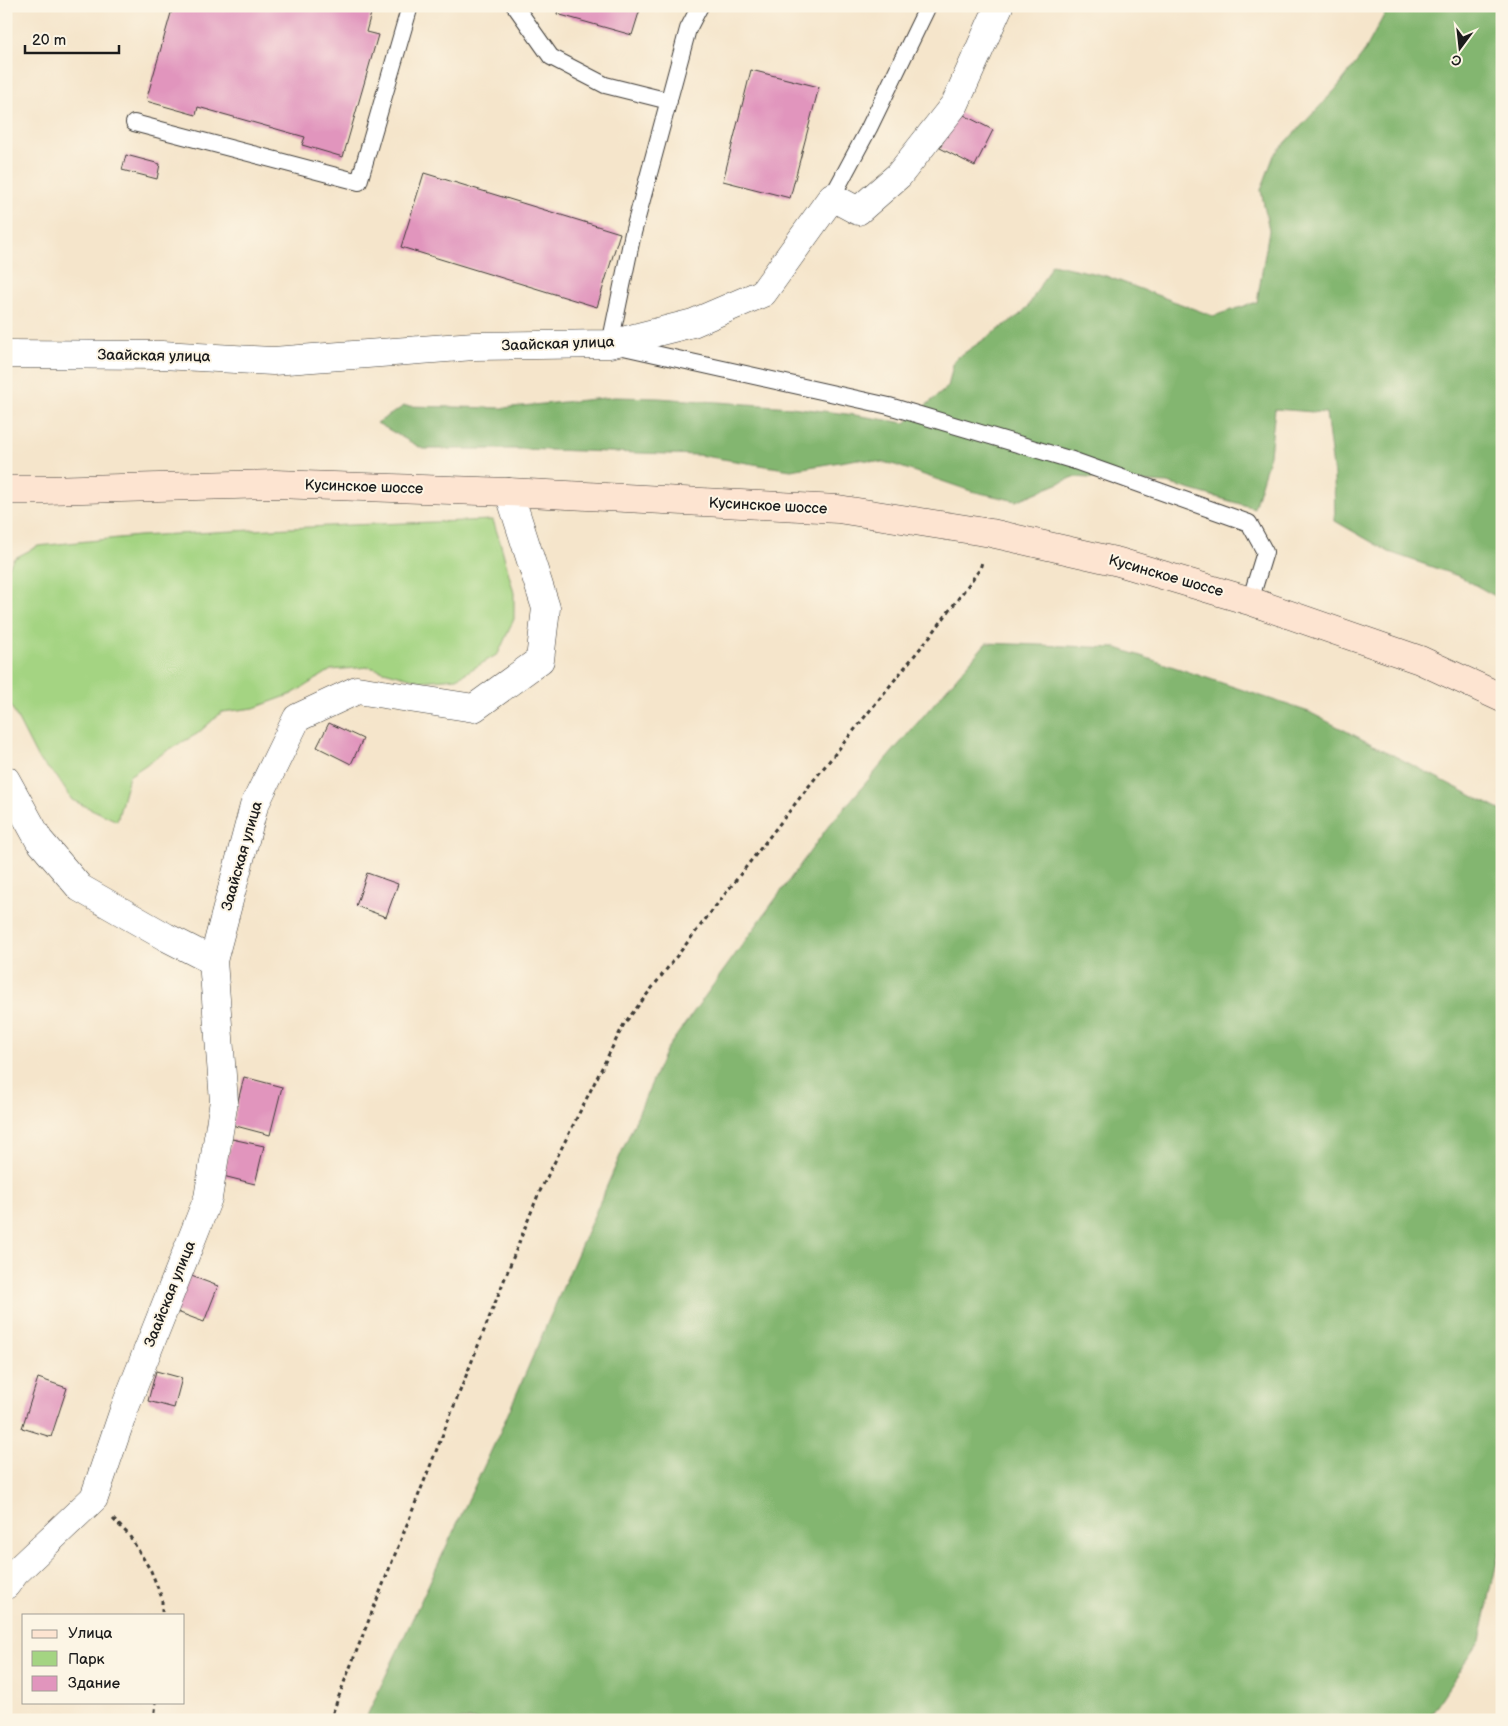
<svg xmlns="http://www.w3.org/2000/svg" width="1508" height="1726" font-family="'Balsamiq Sans',sans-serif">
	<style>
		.green { fill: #a4d482; stroke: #60784f }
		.forest { fill: #83b670; stroke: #506946 }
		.building { fill: #e195bd }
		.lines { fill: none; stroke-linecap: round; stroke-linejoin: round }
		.lane-casing { stroke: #3d3a36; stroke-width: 18 }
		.street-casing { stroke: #3d3a36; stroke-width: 29 }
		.secondary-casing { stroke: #3d3a36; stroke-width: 29 }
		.path { stroke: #3d3a36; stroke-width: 3; stroke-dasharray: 4 4; stroke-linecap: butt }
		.lane { stroke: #fff; stroke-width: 16 }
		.street { stroke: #fff; stroke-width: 28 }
		.secondary { stroke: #fde4d1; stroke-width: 28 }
		.labels { text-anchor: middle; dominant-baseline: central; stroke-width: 4; stroke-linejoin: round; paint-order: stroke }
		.street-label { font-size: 15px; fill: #1c1c1c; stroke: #fcf5e5 }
	</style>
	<rect width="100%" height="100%" fill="#fcf5e5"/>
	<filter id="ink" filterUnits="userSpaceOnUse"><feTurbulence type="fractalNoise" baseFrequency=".02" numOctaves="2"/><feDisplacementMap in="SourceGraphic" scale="10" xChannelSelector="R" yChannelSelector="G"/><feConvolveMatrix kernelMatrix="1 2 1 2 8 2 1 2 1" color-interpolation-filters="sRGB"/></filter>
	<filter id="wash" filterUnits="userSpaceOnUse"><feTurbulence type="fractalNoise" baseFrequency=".0096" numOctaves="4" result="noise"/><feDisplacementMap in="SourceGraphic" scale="20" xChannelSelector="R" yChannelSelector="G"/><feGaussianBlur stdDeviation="1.12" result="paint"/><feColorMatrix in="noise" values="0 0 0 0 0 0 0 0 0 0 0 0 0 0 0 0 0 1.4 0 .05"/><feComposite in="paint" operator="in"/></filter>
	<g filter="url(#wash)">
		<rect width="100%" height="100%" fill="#f5e5cb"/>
		<path class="green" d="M493,520L501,545L514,593V619L498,654L457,678L421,681L369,667L331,670L292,694L254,708L222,712L197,734L168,750L129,776L117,821L72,800L57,777L38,759L12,708L6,701V573L13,559L38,546L139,536L348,525Z"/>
		<path class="forest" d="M1389,6H1502V600L1461,577L1389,552L1335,521L1334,476L1326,413L1275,409L1270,455L1254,508L1167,483L1074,477L1016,501L971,491L892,464L858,459L791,470L698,455L521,449H423L377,423L404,406L502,408L615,397L658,398L791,407L855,415L905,423L948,387L954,360L1021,314L1029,305L1052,264L1106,276L1213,316L1257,302L1269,230L1261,190L1274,155L1336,89L1363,54Z
			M986,643L1117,648L1309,712L1502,811V1538L1480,1640L1427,1720H365L500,1432L666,1050L827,828Z"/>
		<g id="blocks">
			<path class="building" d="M173,6H373L366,32L378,35L343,157L302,145L305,137L198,107L196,115L146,101Z
				M559,6H641L632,35L557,14Z
				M751,70L819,87L790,198L723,181Z
				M958,112L993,130L975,166L940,148Z
				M126,155L160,164L157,179L122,170Z
				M424,173L620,233L597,307L401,247Z
				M329,723L363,739L351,764L317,747Z
				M367,873L398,884L386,917L356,906Z
				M244,1077L282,1087L270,1135L232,1125Z
				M232,1139L264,1146L255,1184L223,1176Z
				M186,1274L218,1286L204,1322L172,1310Z
				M156,1371L182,1378L174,1408L148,1401Z
				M38,1378L67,1388L51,1437L22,1428Z"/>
		</g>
	</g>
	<g filter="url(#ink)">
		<use href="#blocks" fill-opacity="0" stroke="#3d3a36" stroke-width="1"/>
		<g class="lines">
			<g class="lane-casing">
				<path id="lane" d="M515,6L551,57L605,85L669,101
					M700,6L688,29L633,233L610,344L889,406L1072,460L1249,523L1265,552L1250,601
					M134,123L359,182L410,6
					M832,197L869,128L928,6"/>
			</g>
			<g class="street-casing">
				<path id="street" d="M6,354L162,355L273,361L474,346L610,344L693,323L763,293L832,197L858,211L899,175L955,104L999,6
					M6,780L39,840L80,888L166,937L213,961
					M6,1585L15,1573L94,1498L124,1410L208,1198L224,1101L213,961L254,806L297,718L357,690L474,708L540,660L546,608L509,492"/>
			</g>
			<g class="secondary-casing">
				<path id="secondary" d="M6,490H45L275,484L509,492L838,509L991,533L1119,562L1250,601L1420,660L1502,698"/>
			</g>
			<path class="path" d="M113,1519L129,1535L151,1571L162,1598V1615
				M154,1720L156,1702
				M330,1720L345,1680L538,1195L624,1024L809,786L935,630L980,569L982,562"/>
			<use href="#lane" class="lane"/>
			<use href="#street" class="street"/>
			<use href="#secondary" class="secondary"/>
		</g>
	</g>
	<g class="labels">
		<g class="street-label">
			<text transform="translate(558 344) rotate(-2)">Заайская улица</text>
			<text transform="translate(154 356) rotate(1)">Заайская улица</text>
			<text transform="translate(364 487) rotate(2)">Кусинское шоссе</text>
			<text transform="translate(768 506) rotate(3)">Кусинское шоссе</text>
			<text transform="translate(1166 576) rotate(16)">Кусинское шоссе</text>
			<text transform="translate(242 856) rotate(-74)">Заайская улица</text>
			<text transform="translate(170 1294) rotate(-68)">Заайская улица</text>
		</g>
	</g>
	<rect width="1508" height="1726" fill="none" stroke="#fcf5e5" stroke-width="25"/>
	<rect x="22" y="1614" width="162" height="90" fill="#fcf5e5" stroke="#a29e95"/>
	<rect x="32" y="1630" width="25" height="8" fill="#fde4d1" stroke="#a29e95"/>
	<text x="68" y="1638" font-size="15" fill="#1c1c1c">Улица</text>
	<rect x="32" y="1651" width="25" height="15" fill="#a4d482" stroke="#a29e95"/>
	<text x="68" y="1664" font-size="15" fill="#1c1c1c">Парк</text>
	<rect x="32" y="1676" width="25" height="15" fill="#e195bd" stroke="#a29e95"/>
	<text x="68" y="1688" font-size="15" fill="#1c1c1c">Здание</text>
	<g transform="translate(1460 48) rotate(195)" stroke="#fcf5e5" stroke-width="4" paint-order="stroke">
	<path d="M0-4L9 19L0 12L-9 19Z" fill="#1c1c1c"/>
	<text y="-8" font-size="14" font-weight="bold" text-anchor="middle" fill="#1c1c1c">С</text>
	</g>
	<path d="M25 45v8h94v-8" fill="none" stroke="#1c1c1c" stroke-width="2.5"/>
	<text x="32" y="45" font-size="15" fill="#1c1c1c" stroke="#fcf5e5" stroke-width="4" paint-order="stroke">20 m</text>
</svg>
